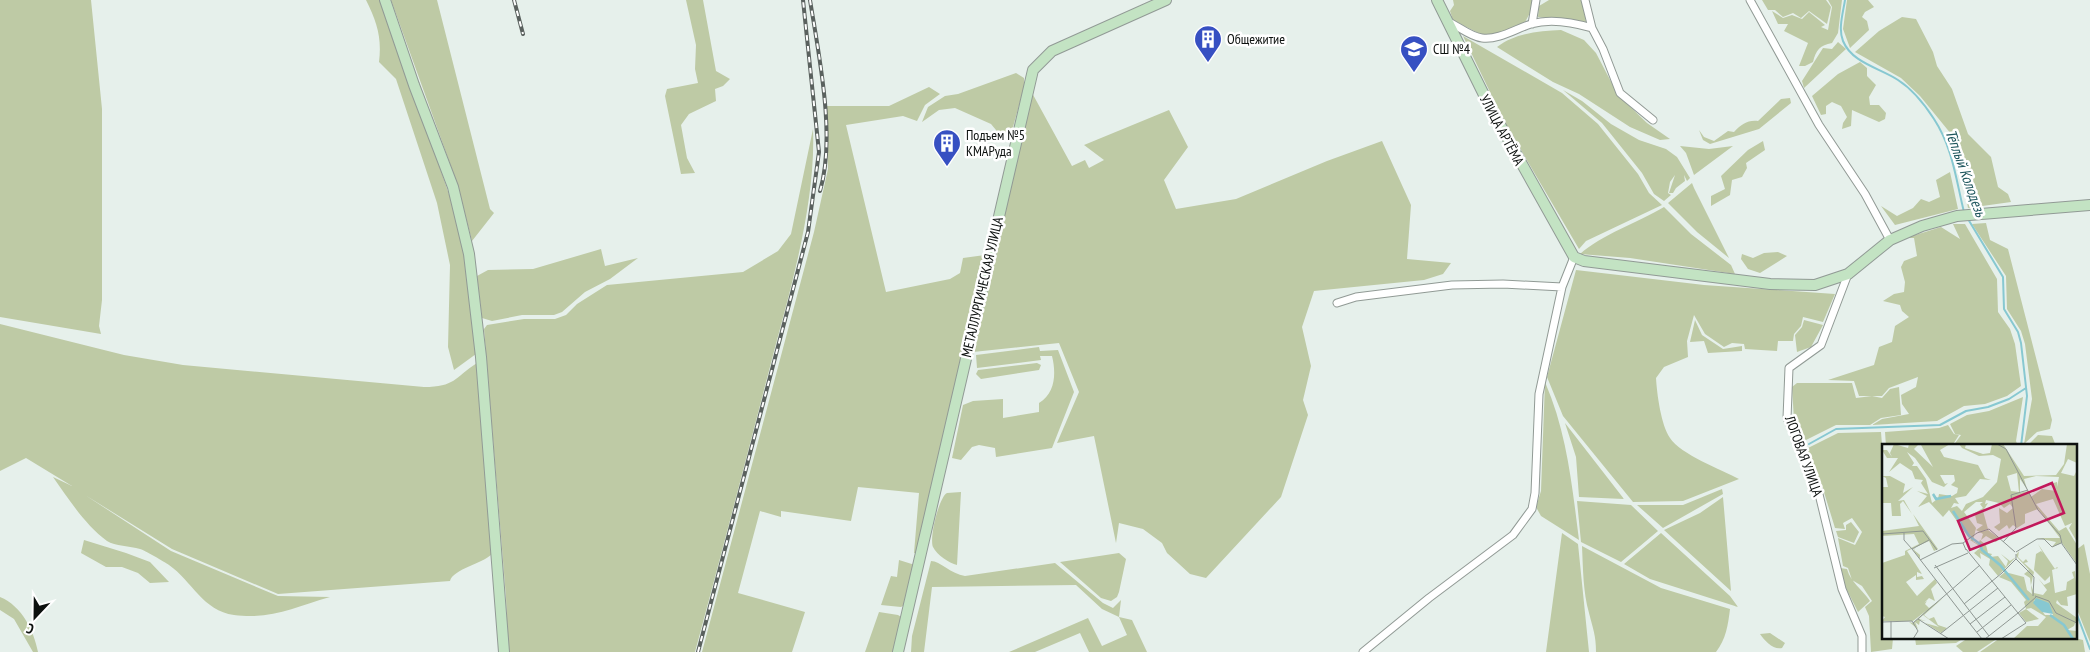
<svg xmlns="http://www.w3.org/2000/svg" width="2090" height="652" font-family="'PT Sans Narrow',sans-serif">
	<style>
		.green { fill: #becaa5 }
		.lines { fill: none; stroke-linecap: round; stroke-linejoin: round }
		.stream { stroke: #87c8d1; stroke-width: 2 }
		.street-casing { stroke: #919a95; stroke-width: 9 }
		.secondary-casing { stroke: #919a95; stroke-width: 12 }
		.street { stroke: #fff; stroke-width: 7 }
		.secondary { stroke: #c3e3c3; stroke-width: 10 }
		.rail-casing { stroke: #5a615e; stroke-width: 4 }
		.rail { stroke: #fff; stroke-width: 2; stroke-dasharray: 5.5; stroke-linecap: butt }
		.labels { text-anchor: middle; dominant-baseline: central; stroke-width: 5; stroke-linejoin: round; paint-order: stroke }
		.poi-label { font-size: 14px; fill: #0d110f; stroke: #fff; text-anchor: start }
		.street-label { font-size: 14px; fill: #0d110f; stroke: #fff }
		.water-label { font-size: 15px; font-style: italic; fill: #1e565d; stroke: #fff }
		.inset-river { fill: none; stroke: #87c8d1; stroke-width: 2.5 }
		.inset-road { fill: none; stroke: #8f9793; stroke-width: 1 }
		.view { fill: #c2185b; fill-opacity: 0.15; stroke: #c2185b; stroke-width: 2.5 }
		.inset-edge { fill: none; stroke: #0d110f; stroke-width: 2.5 }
	</style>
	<rect width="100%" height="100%" fill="#e6f0eb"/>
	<path class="green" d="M0,0H91L102,109V300L99,326L101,334L0,317Z
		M366,0H382L453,206L465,258L476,354L454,370L448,347L450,265L437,203L396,79L379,62C382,38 377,22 366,0Z
		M391,0H437L490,209L494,213L472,241L457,183Z
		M686,0H703L716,71L730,79L723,86L715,89L716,101L689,114L681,125L687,158L695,173L681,174L665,96L667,89L698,83L695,69L696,45Z
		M1453,0H1532L1531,11L1524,24L1486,37L1453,20L1450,11L1454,5Z
		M1549,0H1582L1586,22L1538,17L1539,6Z
		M1762,0H1826L1831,7L1827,24L1809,11L1801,18L1793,13L1783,17L1775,10H1768Z
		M1828,0H1842L1838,33L1832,43C1820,45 1816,50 1813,62L1805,66H1799L1808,43L1784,31L1788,24H1778L1772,11L1783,18L1792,15L1802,19L1809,12L1825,25L1821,27L1828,30L1832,7Z
		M1847,0H1868L1874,7L1865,12L1862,17L1867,21L1869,30L1850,48L1843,29Z
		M1902,17L1916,19L1933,52L1937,66L1952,89L1968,134L1991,157L1998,187L2008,194L2011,202L1968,208L1956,140L1920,96L1901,78L1855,52L1879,31Z
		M1561,30L1584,40L1596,53L1618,95L1647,123L1670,139L1660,140L1630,127L1579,94L1553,82L1497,47C1515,33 1539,31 1561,30Z
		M1463,36L1562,93L1598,124L1638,174L1649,193L1662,205L1586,241L1579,249L1504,121Z
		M1838,42L1846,49L1804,88L1802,81L1823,48L1832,49Z
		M1860,62L1867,68V76L1876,85L1869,97L1870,105H1879L1886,113L1885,119L1879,122L1852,110L1851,126L1842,129L1843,123L1847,117L1841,106L1832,102L1826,106V114L1821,115L1812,96L1838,74Z
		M1016,73L1024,78V87L1010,138L1001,136L991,124L955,108L939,110L922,122L928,107L945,96L958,94Z
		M929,87L940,94L925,105L917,121L903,116L846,125L886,292L950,279L960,273L963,258L985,255L918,554L914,553L919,493L858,487L851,521L781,511V517L760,511L738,593L805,612L792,652H702L814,232L828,169L825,106H889Z
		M1563,90L1582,101L1611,124L1639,140L1666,149L1677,157L1690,178L1687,181L1684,175L1685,181L1676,188L1673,193H1669L1675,175L1670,182L1668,193L1671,195L1664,201L1654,194L1642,173L1602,123Z
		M1031,91L1072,166L1085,160L1089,168L1104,160L1084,145L1169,110L1188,147L1164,180L1176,209L1236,199L1327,161L1382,141L1411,205L1407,259L1451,263L1443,274L1424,280L1314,291L1302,327L1311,366L1303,400L1308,415L1281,497L1206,578L1190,574L1167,553L1162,543L1143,529L1119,523L1116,543L1094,436L1057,443L1079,392L1059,343L973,352Z
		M1790,98L1791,103L1759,129L1710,144L1703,140L1699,130L1704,137L1714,141L1728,131L1734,132C1742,124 1747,120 1758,121L1781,99Z
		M813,129C816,205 790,290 771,363C746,459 721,556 695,652H508L506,597L484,329L487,325L524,319H555L566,315L577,304L607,285L743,272L778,251L791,234Z
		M1763,141L1765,150L1746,163L1747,168L1742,177L1732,180L1730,195L1711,206V196L1725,189L1721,176L1748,150Z
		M1680,146L1709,149L1733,146L1694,175L1686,153Z
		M1950,172L1958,209L1895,225L1881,206L1897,216L1913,208L1921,199L1929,202L1940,197L1936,180Z
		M1692,183L1694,188L1729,258L1697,232L1668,203Z
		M1664,207L1691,234L1731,265L1735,274L1630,258L1580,254C1601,235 1639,222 1664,207Z
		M1986,223L1990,240L2008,249L2052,420L2050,429L2037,432L2024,444L2032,399L2025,344L2021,331L2007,309L2006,276L1972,224Z
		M1953,224H1965L1997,279L1998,312L2010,329L2015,344L2021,386L2007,396L1985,404L1964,406L1937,421L1872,425L1882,419L1909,414L1902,404L1901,395L1916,387L1918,377L1889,388L1882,396H1859L1854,381L1828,380L1874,365L1879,347L1892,342L1895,326L1909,317L1902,311L1900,305L1883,301L1894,294L1904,292L1905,282L1901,267L1904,261L1917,256L1914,238H1906L1941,227L1960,239Z
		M601,249L605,266L638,258L610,279L585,292L562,312L554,315H522L492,321L482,318L477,276L488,270L533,269Z
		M1778,252L1787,256L1760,273L1748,269L1741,259L1742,254L1753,258L1764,253Z
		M1576,270L1704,285L1835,294L1823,322L1803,317L1801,326L1794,334L1793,341H1778L1777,351L1745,349L1744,344L1732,343L1724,347L1705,334L1694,315L1687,341L1688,357L1664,367L1656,378C1657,394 1661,425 1670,438C1680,454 1722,470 1739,479L1683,501L1633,502L1563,416L1547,377Z
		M1695,320L1702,335L1723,349L1742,346V351L1708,353L1704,341L1690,342Z
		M1804,320L1823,325L1811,347L1797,352L1795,335L1802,327Z
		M0,324L124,355L183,365L424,387C455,387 454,378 477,363L492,554C482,564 453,569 450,581L278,594L172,549L85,495L171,551L278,596L330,597C295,607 271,620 234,615C203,611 192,581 169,565C165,562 144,550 140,549C130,546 115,546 107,541C85,525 68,498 53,477L72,486L26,458L0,471Z
		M1039,347L1040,351L1058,350L1074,392L1052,448L996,457L995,448L979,445L972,447L961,460L952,458L963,405L973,401L1003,399V418L1039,412V403C1056,393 1056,372 1052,356H1040L1041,360L977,368L976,355Z
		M1037,363L1041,365L1039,370L981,379L976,374L978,370Z
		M1545,382C1567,433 1572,485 1579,540L1541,516L1536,507L1541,491Z
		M1797,383H1852L1856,398L1872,396L1882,398L1890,389L1899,387L1901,415L1881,418L1870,425H1836L1804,441L1794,420L1792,387Z
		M2023,397L2016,441L2018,446H1953L1961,435L1955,434L1950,424L1967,415L1989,411Z
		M1565,423L1624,499L1579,497L1576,457Z
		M1948,425L1954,434L1959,435L1952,446H1886L1885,432L1939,428Z
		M1881,432L1884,471V638H1893L1892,649L1871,652L1869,616L1865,607L1872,601L1862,586L1852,580L1848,568L1843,566L1838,538L1855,545L1862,532L1852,518L1843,523L1845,529L1835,528L1823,489L1806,449L1838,433Z
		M2038,435L2052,436L2056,446H2027Z
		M1722,489L1723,494L1663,528L1637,505H1683Z
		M961,492L957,565C949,563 937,555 933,547C929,538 939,497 947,493Z
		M1723,497L1731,591L1664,530L1700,513Z
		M1577,501L1631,505L1658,531L1621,562L1581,542Z
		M1851,522L1859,532L1854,543L1838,537L1836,531L1846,530V525Z
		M1562,533L1578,544L1589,652H1546Z
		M1661,533L1730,596L1738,607L1650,579L1624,564Z
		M84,540L126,553L150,562L169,582L150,583L138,573L122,567H106L81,553Z
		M2084,544L2090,574V642L2076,607V550Z
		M1582,546L1661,588L1730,609C1728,625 1726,639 1716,652H1596C1596,635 1593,629 1589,613C1583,592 1583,568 1582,546Z
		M1119,553L1126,559L1119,592L1117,597L1111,601L1101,598L1060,562Z
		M899,560L915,565L906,604L901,607L881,605L891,576L897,577Z
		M931,561C940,561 951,574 965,576L1055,563L1103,603L1113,608L1121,600L1119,617L1132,620L1147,652H1089L1080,633L1035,652H1009L1088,618L1102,646L1127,635L1119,617L1102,609L1076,585L932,587L924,652H911L912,636Z
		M1840,568L1847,569C1851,583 1862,589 1870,601L1858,612L1845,586Z
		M0,597C22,606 34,631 38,652H33L14,619L0,610Z
		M879,612L898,615L903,618L895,652H865Z
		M1770,633L1785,643L1782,648C1773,650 1765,641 1760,634Z
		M1915,638H1964L1956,643L1916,645Z
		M1968,638H1998L1977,652H1963L1956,646Z
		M2000,638H2075L2083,640L2085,652H1980Z"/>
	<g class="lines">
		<path class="stream" d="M1845,0C1843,13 1838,29 1843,41C1852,63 1880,68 1898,80C1912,89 1925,105 1934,119C1953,148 1956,180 1964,212
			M1968,219L2003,277L2004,309L2018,332L2021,343L2027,396L2021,446
			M1809,444L1836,429L1940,425L1966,411L1988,407L2009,399L2026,388
			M2076,612L2090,649"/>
		<g class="street-casing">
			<path id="street" d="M1585,0L1592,28L1603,49L1620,93L1653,120
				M1750,0L1819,125L1865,194L1890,240
				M1447,21C1458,26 1471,37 1482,38C1499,40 1515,29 1531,24C1551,18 1572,22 1592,28
				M1532,24L1536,0
				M1848,274L1821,345L1789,368L1787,418L1817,486L1842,589L1862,636V652
				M1337,303L1356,297L1452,285L1503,284L1562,287
				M1363,652L1429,598L1513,535L1532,509L1535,493L1539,394L1562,287L1574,257"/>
		</g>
		<g class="secondary-casing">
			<path id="secondary" d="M385,0L414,85L453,187L469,254L481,357L504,652
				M1437,0L1490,107L1574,257L1584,261L1770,284L1815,285L1848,274L1890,240L1922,226L1957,216L2090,205
				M898,652L1033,70L1052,51L1166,0"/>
		</g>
		<use href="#street" class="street"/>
		<use href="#secondary" class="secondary"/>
		<g class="rail-casing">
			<path id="rail" d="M514,0L523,34
				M810,0C819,56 836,137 820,191
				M698,652L808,232L819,152L803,0"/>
		</g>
		<use href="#rail" class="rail"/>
	</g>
	<defs>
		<g id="building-pin" transform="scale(1.4375)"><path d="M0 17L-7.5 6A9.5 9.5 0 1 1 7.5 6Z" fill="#3750c2" stroke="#fff"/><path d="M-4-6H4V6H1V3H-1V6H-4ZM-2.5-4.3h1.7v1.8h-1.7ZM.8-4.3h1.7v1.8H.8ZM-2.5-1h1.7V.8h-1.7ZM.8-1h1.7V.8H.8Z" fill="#fff"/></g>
		<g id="school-pin" transform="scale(1.4375)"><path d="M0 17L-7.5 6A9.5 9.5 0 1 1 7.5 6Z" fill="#3750c2" stroke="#fff"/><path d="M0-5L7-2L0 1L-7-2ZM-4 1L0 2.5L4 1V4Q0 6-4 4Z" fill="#fff"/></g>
	</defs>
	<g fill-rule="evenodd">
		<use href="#building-pin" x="1208" y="39"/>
		<use href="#school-pin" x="1414" y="49"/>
		<use href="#building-pin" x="947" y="143"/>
	</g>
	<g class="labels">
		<g class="poi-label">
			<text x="1227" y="39">Общежитие</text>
			<text x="1433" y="49">СШ №4</text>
			<text x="966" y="135">Подъем №5<tspan x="966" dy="16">КМАРуда</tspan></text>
		</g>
		<g class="street-label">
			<text transform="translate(1502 130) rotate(62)">УЛИЦА АРТЁМА</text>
			<text transform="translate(982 287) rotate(-77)">МЕТАЛЛУРГИЧЕСКАЯ УЛИЦА</text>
			<text transform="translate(1804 456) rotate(70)">ЛОГОВАЯ УЛИЦА</text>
		</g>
		<g class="water-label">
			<text transform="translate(1966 173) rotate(70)">Тёплый Колодезь</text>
		</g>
	</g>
	<g transform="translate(1882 444)">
		<rect width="195" height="195" fill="#e6f0eb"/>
		<path d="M12,0L26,4L27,0H68L58,6L62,13L96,21L103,34L109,36L98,35L84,52L73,54L77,60L72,59L69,64L75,62L80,67L84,60L101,53L115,38L119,15L111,11L97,12L80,4L77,0H84L83,4L101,10L108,9L110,0H121L142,32L174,31L182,20L185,0H195V19L186,15L179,29L192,32L195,26V98L187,84L190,79L183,82L171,55L154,60L177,87L184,83L195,101V120L180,99L170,103L174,98L155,94H178L156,65L143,70V79L135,84L131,81L127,85L125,81L117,87L112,83L118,79L117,64L125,69L131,64L128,60L122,64L117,59L104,56L103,60L106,59L101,67L106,85L100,87L106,86L117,94L114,98L104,92L99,96L101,90L94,86L101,81L95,79L93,71L88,72L101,64L98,60L101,58H94L82,68L94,84L91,97L96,100L98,96L104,101L106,109L110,110L108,113L116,112L124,123L126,117L119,110L128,117L134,113L116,132L107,121L108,115L98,109L99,115L92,109L99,103L88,96L91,94H87L67,66L61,73L47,58L36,63L45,52L35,47L46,50L39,39L41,36L33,35L30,27L18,19L7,28L16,14H5L0,6H5L10,13L8,9ZM36,1H39L51,23L32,5ZM25,8L33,14L50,38L62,43L66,39L63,40L58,31H72L73,37L69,41L76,44L75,49L70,52L57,50L56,55L51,49L54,56L50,59L44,35L35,22H30L32,19ZM135,29L137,48L129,47L125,32ZM154,32L177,33L175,43V38L168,40L174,47L160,45L149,53L146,47L138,49V35L145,45L142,35ZM0,32H8L23,40L21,49L31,43L16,57L22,56L30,70L21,57L18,60L19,72H10L9,59H0V43H6L4,34ZM31,70L56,105L52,107L47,97L34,103L32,106L38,111V115L31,106L34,103L25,107L40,130L35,128V133L40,132L42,135L34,136V131L24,138L35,152L53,135L55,139L49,145L53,157L47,154L42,159L45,157L43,160L47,164L61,154L42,171L47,175L52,173L56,181L65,184L59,189L43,179L57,183L41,171L37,175L44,177L38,176L37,181L33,178L36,185L27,178L31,179L45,166L31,177H0L3,173L0,172V119L23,111V107L37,100L32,90L0,92V87L37,82ZM156,100L173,125L175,123L176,124L170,126L173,149L184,146L185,138L192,134L190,128L193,127L195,150L185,153L186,162L179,161L175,156L174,159L195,174L192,182L185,186L195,187V195H131L145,182H156L164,173L149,164L144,165L157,175L144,178L137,169L144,165L142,158L144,156L129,138L117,133L123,128L142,133L145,146L150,150L148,134L142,130L147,126L135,113L134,111L137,107L136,113L141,118L144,115L146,118L142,119L152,128L149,141L152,149L161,151L165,146L156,134L162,141L168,138V132L163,137L152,126L154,110L159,107L161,109ZM152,156L166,159L171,171H163Z" fill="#becaa5" fill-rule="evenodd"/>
		<path d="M154,154L167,159L171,170L160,168L151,159Z" fill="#87c8d1"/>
		<path class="inset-river" d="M51,50L54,55L69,52M71,67L87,92L98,100L100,106L118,121L147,156M168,171L182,181L191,195"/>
		<path class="inset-road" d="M115,0L124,5L156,66L178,91L180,100M22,89V96L30,105M0,90L41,87L55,106M47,96L30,105L81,171M121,98L134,84L129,51L146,46M81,99L95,89L107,85L133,108M180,100L195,121M84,105L136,169L154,153M134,108L155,95H162L170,103L179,99M134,115L152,133L151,152M38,116L70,100L81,99L84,106M53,121L87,166M52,124L86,109M153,152L167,157L174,169L195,179M82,160L120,129L134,115V110M87,166L107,192M81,171L100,195M36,175L67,195M9,177V195M0,178L30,177L36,187L31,195M31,179L98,121M88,180L123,153M95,188L129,161M58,190L116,144M103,195L136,169L144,179L119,195"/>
		<path class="view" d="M170,39L182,69L88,106L76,77Z"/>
		<rect width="195" height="195" class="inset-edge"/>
	</g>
	<g transform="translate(35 617) rotate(202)" stroke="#ffffff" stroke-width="4" paint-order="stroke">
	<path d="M0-4L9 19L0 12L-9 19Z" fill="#0d110f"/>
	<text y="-8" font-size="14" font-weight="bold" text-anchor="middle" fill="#0d110f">С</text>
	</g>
</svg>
